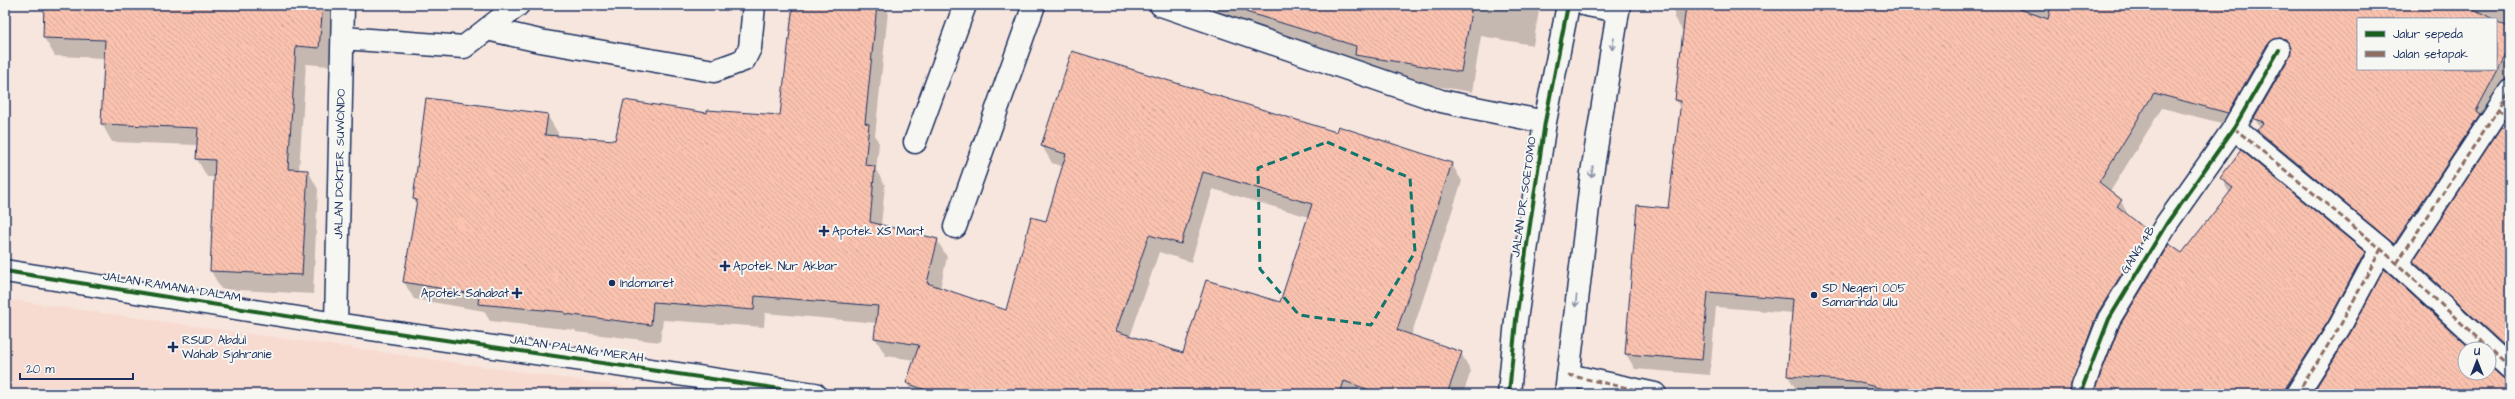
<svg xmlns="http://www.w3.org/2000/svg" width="2515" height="399" font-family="'Architects Daughter',sans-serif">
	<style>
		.built { fill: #f8dbd0 }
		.shadow { fill: #0003; fill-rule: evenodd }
		.building { fill: url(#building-back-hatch); stroke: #1b2f5e; fill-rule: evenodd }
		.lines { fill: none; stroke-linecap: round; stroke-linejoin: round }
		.minor-casing { stroke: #1b2f5e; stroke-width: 25 }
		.minor { stroke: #f6f6f2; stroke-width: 22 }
		.quiet { stroke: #8d6e63; stroke-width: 3; stroke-dasharray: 6 3; stroke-linecap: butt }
		.cycleway-casing { stroke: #f6f6f2; stroke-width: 6 }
		.cycleway { stroke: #1b5e20; stroke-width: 4 }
		.oneway { stroke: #8892a8 }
		.marked { fill: none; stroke: #0f766e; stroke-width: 3; stroke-dasharray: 8 5; stroke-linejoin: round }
		.poi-dot { fill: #1b2f5e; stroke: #f6f6f2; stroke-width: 1.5 }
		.labels { text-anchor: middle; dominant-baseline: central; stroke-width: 4; stroke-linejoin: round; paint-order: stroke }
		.street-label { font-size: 12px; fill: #1b2f5e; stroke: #f6f6f2 }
		.poi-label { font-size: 12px; fill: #1b2f5e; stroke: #f6f6f2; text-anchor: start }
	</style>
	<defs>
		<pattern id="building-back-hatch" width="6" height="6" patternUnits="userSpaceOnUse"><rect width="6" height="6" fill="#fac2af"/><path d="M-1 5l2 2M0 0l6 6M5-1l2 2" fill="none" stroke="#d6a799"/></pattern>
	</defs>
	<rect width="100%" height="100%" fill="#f7e6de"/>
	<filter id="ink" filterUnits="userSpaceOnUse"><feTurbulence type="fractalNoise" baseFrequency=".025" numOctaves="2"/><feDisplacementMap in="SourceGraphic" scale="8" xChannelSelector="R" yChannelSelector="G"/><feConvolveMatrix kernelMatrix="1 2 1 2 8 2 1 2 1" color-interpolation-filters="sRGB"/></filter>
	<g filter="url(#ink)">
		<path class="built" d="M5,299L677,394H5Z"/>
		<path class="shadow" d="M45,5H334L330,66L306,64L299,171H308L318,189L313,294L221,289L211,271L215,177H207L197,159V145L112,142L102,124L105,58L55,56L44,38Z
			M792,5H884L888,12L875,136L879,143L876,170L885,185L881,226L937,240L947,257L940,289L1007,311L1047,222L1064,167L1052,163L1042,146L1336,133L1451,163L1462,181L1411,336L1461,353L1471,371L1463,394H913L907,383L915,360L886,356L875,338L877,323L765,313L764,327L663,320L660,342L576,332L575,330L490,321L484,311L414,299L404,282L417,205L414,199L547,115L558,133L557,137L615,141L708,114L781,116ZM1213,189L1309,217L1280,303L1184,355L1130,337L1159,252L1191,262Z
			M1169,5H1540L1533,45L1481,36L1472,92L1368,75Z
			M1675,5H2510V98L2403,259L2267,146L2258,131L2260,128L2255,119L2292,54L2288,52L2237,127L2162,108L2110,192L2121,201L2129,217L2147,232L2156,247L2081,394H1833L1797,391L1788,376L1793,313L1716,307L1710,375L1635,369L1626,354L1669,209L1681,110L1676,100L1684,33L1674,18ZM2358,19H2496V69H2358Z
			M2510,116V357L2423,277L2414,262Z
			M2221,178L2364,253L2373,268L2300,394H2094L2182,255L2230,194Z
			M2352,332L2469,349H2465V373H2489V367L2501,378L2510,380V394H2313Z"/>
		<path class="building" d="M44,5H323L319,48L296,46L288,169L308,170L302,275L210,271L215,160L196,159L198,128L101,124L105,40L43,38Z
			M793,5H877L865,123L869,124L865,165L875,166L870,222L938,239L927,283L1006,310L1031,217L1046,221L1066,154L1041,146L1072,51L1336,132L1338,126L1452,163L1397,330L1462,352L1447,394H1381L1344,381L1340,394H937L906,383L919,345L874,338L878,306L755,296L754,310L653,302L651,325L565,314V312L478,304L479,295L403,282L417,200L413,199L426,98L548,114L545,135L615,140L624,100L707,113V110L780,115ZM1203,172L1312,204L1280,302L1206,280L1183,353L1116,331L1149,235L1181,244Z
			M1247,5H1472L1461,72L1355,55L1356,46L1246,12Z
			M1686,5H2008L2048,19L2051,5H2466L2493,19H2358V69H2496V21L2510,28V47L2476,111L2480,114L2394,244L2257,130L2264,122L2254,119L2290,56L2291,50L2286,39L2279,38L2268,43L2228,113L2154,93L2099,182L2122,200L2117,206L2148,231L2097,314L2068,394H1904L1852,381L1787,376L1793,299L1708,292L1702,360L1625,354L1637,205L1668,208L1681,101L1675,100Z
			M2501,127L2510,132V351L2413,261Z
			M2241,150L2365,252L2329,320L2286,387L2285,394H2093L2120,325L2169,244L2182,253L2233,188L2220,178Z
			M2384,269L2471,349H2465V373H2489V366L2502,377L2510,380V384L2500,394H2312L2351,332Z"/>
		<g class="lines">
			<g class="minor-casing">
				<path id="minor" d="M1161,5L1441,101L1545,122
					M1587,5L1618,11
					M487,29L540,41L714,71L744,60L750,48L754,5
					M343,38L464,47L518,5
					M2234,128L2381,249L2510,368
					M915,142L965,5
					M955,227L1034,5
					M2397,263L2510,91
					M5,271L336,324L815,394
					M336,324L343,5
					M1568,375L1655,394
					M1509,394L1516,320L1545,122L1568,5
					M1566,394L1592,173L1619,5
					M2080,394L2109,319L2167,223L2234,128L2279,50
					M2297,394L2340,326L2381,249"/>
			</g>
			<use href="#minor" class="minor"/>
			<path class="quiet" d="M2498,109L2510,117
				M2234,128L2381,249L2510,368
				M2397,263L2510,91
				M1568,375L1655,394
				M2297,394L2340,326L2381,249"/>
			<g class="cycleway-casing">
				<path id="cycleway" d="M5,271L336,324L815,394
					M1509,394L1516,320L1545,122L1568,5
					M2080,394L2109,319L2167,223L2234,128L2279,50"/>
			</g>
			<use href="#cycleway" class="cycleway"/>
		</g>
		<defs><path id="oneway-shaft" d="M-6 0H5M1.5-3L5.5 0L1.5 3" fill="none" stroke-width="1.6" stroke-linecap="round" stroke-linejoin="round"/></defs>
		<g class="oneway">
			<use href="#oneway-shaft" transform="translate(1613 44) rotate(99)"/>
			<use href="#oneway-shaft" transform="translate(1592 172) rotate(98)"/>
			<use href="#oneway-shaft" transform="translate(1576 301) rotate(96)"/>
		</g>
	</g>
	<path class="marked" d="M1327,142L1410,178L1415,252L1371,325L1299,315L1260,269L1258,168Z"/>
	<g class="poi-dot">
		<path d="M822 225h4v4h4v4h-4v4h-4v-4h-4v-4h4z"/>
		<path d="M723 260h4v4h4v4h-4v4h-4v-4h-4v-4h4z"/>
		<circle cx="612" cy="283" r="4"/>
		<path d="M515 287h4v4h4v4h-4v4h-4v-4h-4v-4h4z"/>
		<circle cx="1814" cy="295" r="4"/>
		<path d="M171 341h4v4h4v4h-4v4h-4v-4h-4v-4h4z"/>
	</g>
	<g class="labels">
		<g class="street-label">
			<text transform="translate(340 164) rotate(-89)">JALAN DOKTER SUWONDO</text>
			<text transform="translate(1524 197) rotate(-82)">JALAN DR. SOETOMO</text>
			<text transform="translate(2138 250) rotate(-58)">GANG 4B</text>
			<text transform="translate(172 287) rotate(9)">JALAN RAMANIA DALAM</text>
			<text transform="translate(577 349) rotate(8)">JALAN PALANG MERAH</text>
		</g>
		<g class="poi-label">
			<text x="832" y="231">Apotek XS Mart</text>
			<text x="733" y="266">Apotek Nur Akbar</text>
			<text x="620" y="283">Indomaret</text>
			<text x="1822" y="288">SD Negeri 005<tspan x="1822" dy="14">Samarinda Ulu</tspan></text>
			<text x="509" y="293" text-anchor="end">Apotek Sahabat</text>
			<text x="182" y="340">RSUD Abdul<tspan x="182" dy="14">Wahab Sjahranie</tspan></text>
		</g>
	</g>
	<rect width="2515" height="399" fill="none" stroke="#f6f6f2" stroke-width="20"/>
	<rect x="10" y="10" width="2495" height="379" fill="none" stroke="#1b2f5e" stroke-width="1.5" filter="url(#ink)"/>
	<rect x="2357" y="18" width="140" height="52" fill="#f6f6f2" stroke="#9ea6b7"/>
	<rect x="2365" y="31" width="20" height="6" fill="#1b5e20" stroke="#9ea6b7"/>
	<text x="2393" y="38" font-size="12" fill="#1b2f5e">Jalur sepeda</text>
	<rect x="2365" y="51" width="20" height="6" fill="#8d6e63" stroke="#9ea6b7"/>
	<text x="2393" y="58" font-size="12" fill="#1b2f5e">Jalan setapak</text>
	<g transform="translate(2477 361)"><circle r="19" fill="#f6f6f2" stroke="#9ea6b7"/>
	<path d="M0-3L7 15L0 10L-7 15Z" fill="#1b2f5e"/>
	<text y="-6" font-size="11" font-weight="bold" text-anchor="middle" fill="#1b2f5e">U</text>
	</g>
	<path d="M20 373v6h113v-6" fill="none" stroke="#1b2f5e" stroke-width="2"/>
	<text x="26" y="373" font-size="12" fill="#1b2f5e" stroke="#f6f6f2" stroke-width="3" paint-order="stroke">20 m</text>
</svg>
